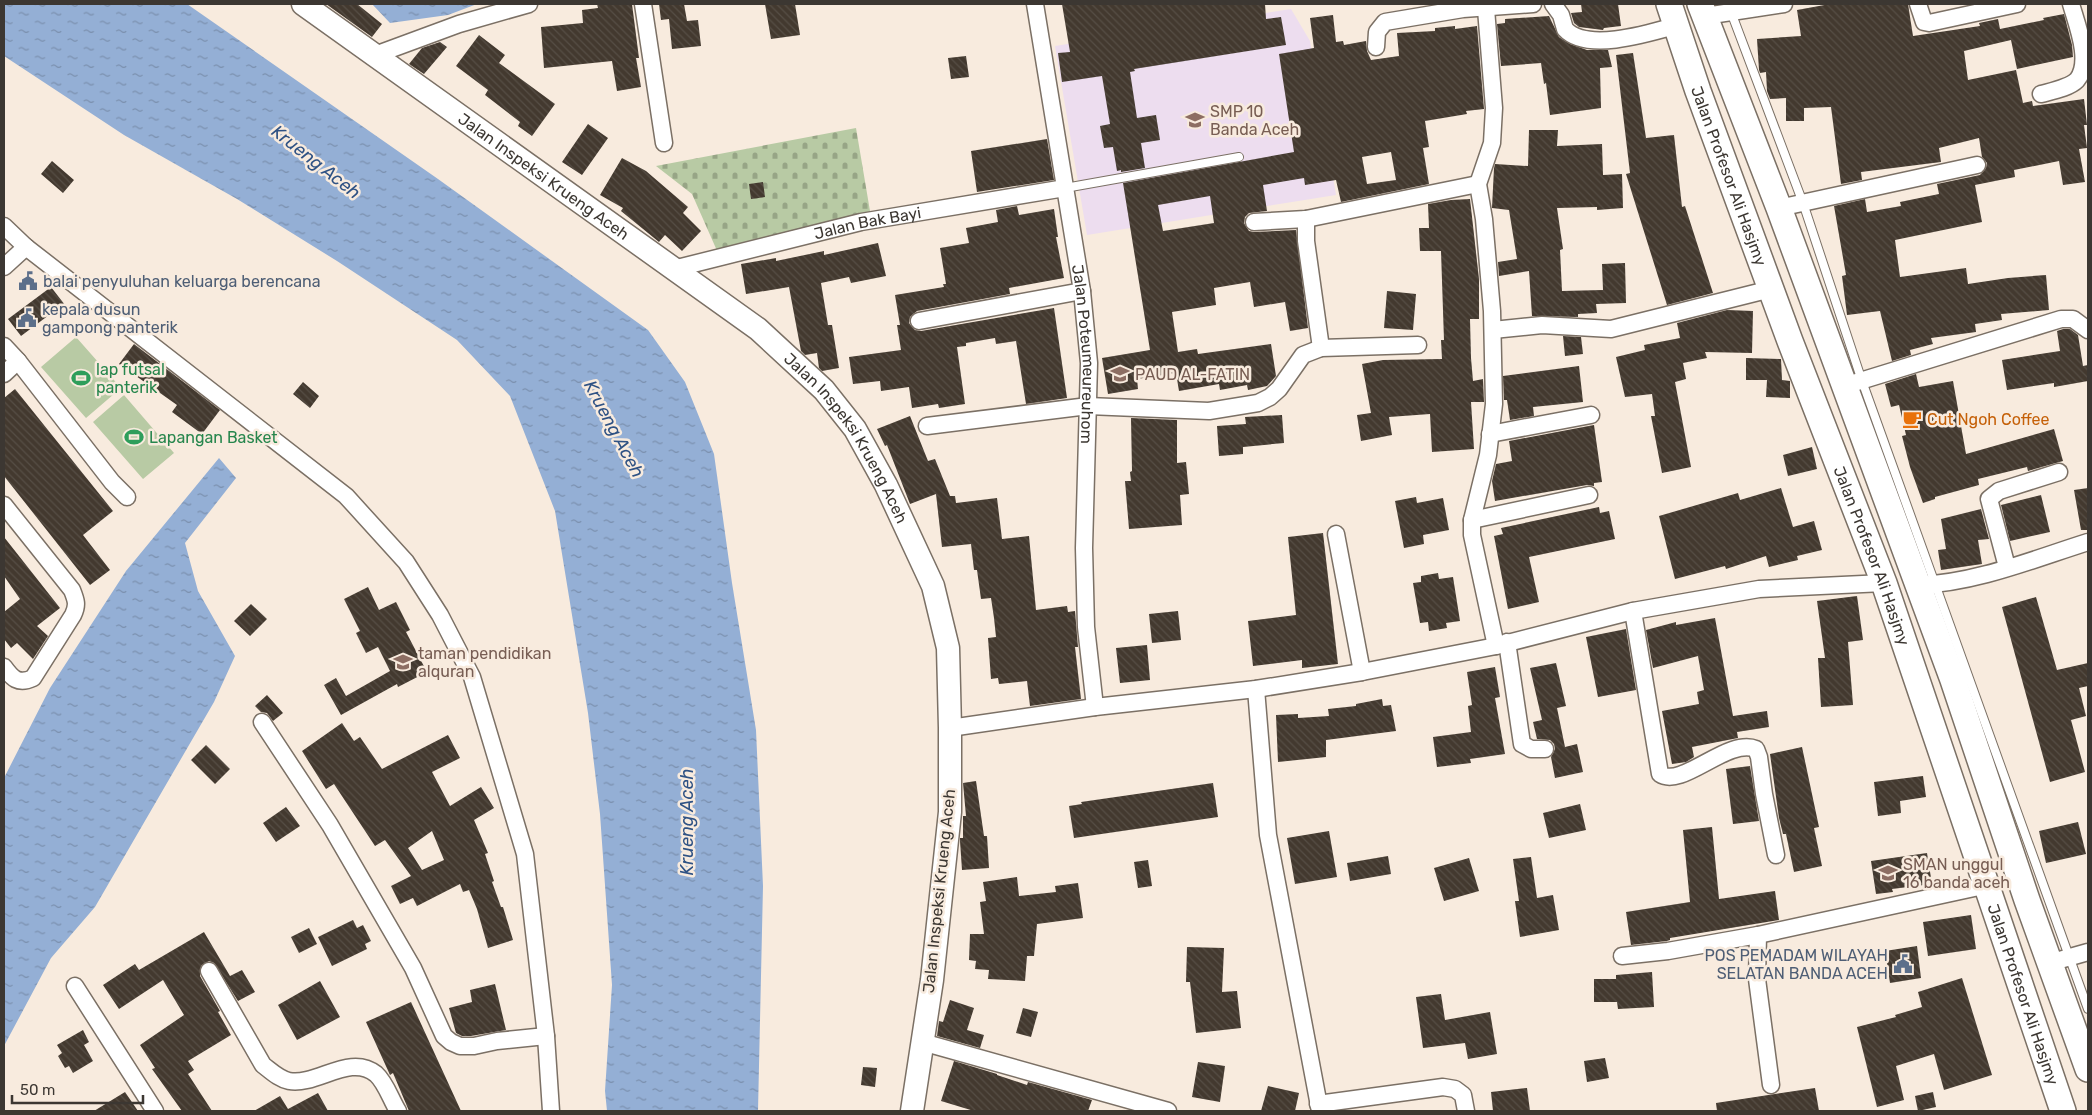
<svg xmlns="http://www.w3.org/2000/svg" width="2092" height="1115" font-family="Rubik,sans-serif">
	<style>
		.education { fill: #edddef }
		.cemetery { fill: url(#cemetery-stones) }
		.pitch { fill: #b8caa4 }
		.water { fill: url(#water-ripples) }
		.building { fill: url(#building-back-hatch); fill-rule: evenodd }
		.lines { fill: none; stroke-linecap: round; stroke-linejoin: round }
		.lane-casing { stroke: #7b7065; stroke-width: 10 }
		.street-casing { stroke: #7b7065; stroke-width: 19 }
		.secondary-casing { stroke: #7b7065; stroke-width: 25 }
		.primary-casing { stroke: #7b7065; stroke-width: 28 }
		.lane { stroke: #fff; stroke-width: 8 }
		.street { stroke: #fff; stroke-width: 16 }
		.secondary { stroke: #fff; stroke-width: 22 }
		.primary { stroke: #fff; stroke-width: 25 }
		.labels { text-anchor: middle; dominant-baseline: central; stroke-width: 5; stroke-linejoin: round; paint-order: stroke }
		.education-label { font-size: 16px; fill: #785e54; stroke: #f8ebde; text-anchor: start }
		.street-label { font-size: 16px; fill: #3c3732; stroke: #f8ebde }
		.service-label { font-size: 16px; fill: #4e5e75; stroke: #f8ebde; text-anchor: start }
		.leisure-label { font-size: 16px; fill: #27864d; stroke: #f8ebde; text-anchor: start }
		.food-label { font-size: 16px; fill: #c56008; stroke: #f8ebde; text-anchor: start }
		.water-label { font-size: 18px; font-style: italic; fill: #2f5284; stroke: #f8ebde }
	</style>
	<defs>
		<pattern id="cemetery-stones" width="16" height="16" patternUnits="userSpaceOnUse" patternTransform="scale(1.25)"><rect width="16" height="16" fill="#b8caa4"/><path d="M2 7V4a2 2 0 0 1 4 0v3zM10 15v-3a2 2 0 0 1 4 0v3z" fill="#97a586"/></pattern>
		<pattern id="water-ripples" width="26" height="14" patternUnits="userSpaceOnUse" patternTransform="scale(1.25)"><rect width="26" height="14" fill="#94afd5"/><path d="M2 4q2-2 4 0t4 0M15 11q2-2 4 0t4 0" fill="none" stroke="#7a8fad"/></pattern>
		<pattern id="building-back-hatch" width="6" height="6" patternUnits="userSpaceOnUse" patternTransform="scale(1.25)"><rect width="6" height="6" fill="#43392f"/><path d="M-1 5l2 2M0 0l6 6M5-1l2 2" fill="none" stroke="#564e45"/></pattern>
	</defs>
	<rect width="100%" height="100%" fill="#f8ebde"/>
	<path class="education" d="M1291,9L1310,41L1336,195L1087,235L1055,46Z"/>
	<path class="cemetery" d="M856,128L871,217L718,253L692,194L656,166Z"/>
	<path class="pitch" d="M76,337L121,388L86,418L41,367Z
		M124,395L174,453L143,479L93,422Z"/>
	<path class="water" d="M4,4H187L438,179L648,330L685,382L714,454L732,583L756,730L763,886L758,1111H607L605,1091L612,985L600,814L588,713L555,511L510,396L457,340L337,261L237,199L124,135L4,56Z
		M372,4H477L448,15L390,23Z
		M219,458L236,478L185,543L198,591L235,656L214,702L95,907L51,958L4,1046V778L50,688L126,571Z"/>
	<path class="building" d="M326,4H357L382,24L372,37Z
		M597,4H632L639,58H636L641,87L617,91L612,61L544,68L541,27L583,23L582,10L598,8Z
		M659,4H684L687,21L698,20L701,46L672,49L669,19L661,20Z
		M765,4H795L800,35L771,39Z
		M1062,4H1265L1266,19L1281,17L1286,45L1134,69L1135,71L1130,72L1137,118L1156,115L1160,140L1141,143L1145,168L1121,172V170L1117,171L1113,147L1104,148L1100,126L1110,124L1102,76L1062,82L1058,53L1070,52Z
		M1581,4H1618L1621,26L1604,28L1603,30L1579,27L1574,23L1571,13L1582,12Z
		M1830,4H1908L1913,36L1980,26L1979,23L1998,19L2000,29L2044,20L2043,18L2064,14L2072,45L2073,57L2017,69L2011,40L1964,51L1968,80L2016,70L2023,103L2032,101L2033,106L2084,99L2087,125H2084L2087,148L2079,149L2085,182L2063,185L2059,161L2014,170L2015,177L1975,185L1982,222L1895,240L1900,277L1966,268L1968,284L2008,278L2046,275L2049,310L2001,314L2002,320L1975,324L1976,332L1931,338L1933,344L1910,350L1911,355L1892,361L1880,311L1847,315L1842,276L1846,275L1834,206L1865,199L1867,212L1901,206L1900,202L1939,194L1937,184L1980,175L1986,168L1987,163L1982,157L1979,138L1939,148L1941,162L1861,172L1862,180L1841,184L1831,107L1804,108V121H1786V98L1770,99L1767,91L1766,72L1760,73L1759,70L1757,39L1801,36L1797,10Z
		M1333,15L1336,42L1343,41L1344,45L1366,41L1367,51L1371,60L1399,56L1397,33L1435,31V28L1455,26V29L1477,26L1484,109L1466,111L1467,114L1425,121L1429,147L1423,148L1429,184L1341,202L1336,180L1305,185L1304,178L1263,185L1267,211L1249,213L1245,217L1244,223L1249,231L1254,232L1296,230L1308,328L1290,331L1285,302L1254,307L1250,282L1214,288L1216,305L1172,312L1178,352L1197,349L1198,354L1271,344L1276,376L1267,386L1248,390L1247,385L1220,390L1219,384L1179,391L1176,373L1137,379L1138,389L1108,394L1102,358L1150,350L1123,183L1294,152L1279,54L1314,48L1310,18ZM1391,152L1396,180L1367,184L1362,157ZM1210,196L1214,223L1163,231L1158,205Z
		M1549,16L1559,37L1570,44L1587,50H1608L1612,67L1600,68L1601,108L1550,115L1546,83L1544,84L1541,63L1501,66L1497,24L1505,23V19Z
		M479,35L505,55L499,63L555,104L532,136L518,126L520,122L485,95L488,90L456,66Z
		M440,42L447,47L424,74L409,64L422,48Z
		M1633,53L1646,138L1674,135L1682,207L1685,206L1713,293L1667,305L1626,174L1630,173L1616,55Z
		M966,56L969,77L951,79L948,58Z
		M588,124L608,138L582,175L562,162Z
		M1529,130H1558L1557,146L1602,144L1603,175L1622,174L1623,208L1597,210V207L1557,208L1563,249L1560,250L1562,291L1603,290L1602,264L1625,263L1626,303L1596,304L1597,313L1578,314V317L1532,316L1529,271L1499,276L1498,262L1517,259L1509,210L1492,208L1494,168L1495,164L1528,166Z
		M1047,139L1054,180L977,192L971,151Z
		M622,158L646,171L688,207L683,213L701,231L682,251L665,235L659,242L621,211L623,208L600,195Z
		M52,161L74,180L63,193L41,174Z
		M763,182L765,197L751,199L749,184Z
		M1470,199L1479,279V319H1470L1471,358L1473,381L1483,379L1484,402H1471L1474,449L1432,452L1430,414L1389,417L1392,435L1361,441L1357,415L1371,413L1362,364L1383,360L1442,359L1441,340H1444L1441,251H1420L1419,228H1429L1428,204L1451,200Z
		M1017,206L1019,215L1054,209L1058,237H1056L1064,278L1009,288L1010,294L917,311L910,317L909,323L915,330L921,331L1054,308L1067,398L1026,404L1016,341L996,344L995,338L966,343V346L957,347L965,404L939,408L938,404L912,408L909,387L881,391L880,381L853,384L849,357L901,350L897,325H900L895,295L944,287L943,284H946L940,248L969,243L966,228L998,222L996,210Z
		M878,243L886,276L851,283L849,277L821,283L828,325H832L839,368L822,371L819,368L817,353L805,355L801,351L789,287L746,294L741,264L776,258V261L824,251V255Z
		M51,287L65,305L50,317L49,315L21,336L8,319Z
		M1387,291L1416,294L1413,330L1384,328Z
		M1727,310L1753,311L1752,353L1705,352L1707,358L1683,363L1686,379L1675,382L1691,467L1662,473L1651,416H1655L1652,394L1625,397L1616,357L1645,350L1644,345L1680,338L1677,323Z
		M2063,329H2070L2078,335L2083,366L2088,365V381L2054,387V383L2007,390L2002,360L2060,351L2057,331Z
		M1563,336L1581,337L1583,354L1565,356Z
		M134,344L220,410L202,434L172,412L177,405L119,364Z
		M1746,358L1781,359L1782,380L1790,381V398L1766,397L1767,380H1746Z
		M1579,366L1583,402L1533,407L1534,416L1510,420L1507,400H1504L1503,376Z
		M1916,374L1919,387L1953,381L1966,454L2054,429L2063,461L2028,471L2027,467L1978,479L1979,485L1935,497V499L1923,503L1910,467L1902,436L1906,435L1899,405L1891,407L1885,384Z
		M303,382L319,396L310,408L293,394Z
		M15,389L113,511L83,535L110,570L90,585L4,476V398Z
		M1282,415L1284,443L1243,447V454L1219,456L1217,426L1246,424L1245,417Z
		M910,416L928,461L935,459L950,496H955L956,503L997,498L1002,539L1029,536L1036,610L1067,606L1068,612L1075,611L1078,647H1075L1081,699L1030,706L1027,681L999,684L998,678L991,679L988,638L996,637L994,618L991,598L981,599L977,570H974L971,544L942,547L936,494L910,504L887,445L885,446L877,429Z
		M1131,418L1177,420V463L1186,462L1189,494L1180,495L1182,525L1129,529L1125,481H1131L1130,472L1132,471Z
		M1594,425L1602,482L1594,483V486L1587,485L1495,501L1492,481L1496,464L1512,461L1509,441Z
		M1812,447L1817,469L1788,476L1783,455Z
		M1781,488L1793,527L1814,521L1822,550L1797,556L1798,560L1769,567L1766,556L1726,569L1725,566L1675,579L1659,516L1738,493L1740,500Z
		M2088,488V530H2081L2074,490Z
		M2041,495L2050,532L2010,541L2001,505Z
		M1416,497L1417,503L1443,498L1449,530L1423,535L1424,544L1404,548L1395,501Z
		M1599,507L1600,513L1609,511L1615,539L1529,557L1539,602L1508,609L1494,536L1503,534L1501,528Z
		M1981,509L1989,539L1978,540L1982,564L1941,570L1938,550L1946,549L1941,519Z
		M1323,533L1338,664L1302,668V660L1253,666L1248,621L1296,615L1288,537Z
		M4,537L60,608L37,626L48,636L33,659L17,643L11,648L4,639V612L20,599L4,576Z
		M1438,573L1439,579L1453,577L1460,621L1446,623L1447,628L1429,631L1428,622L1420,623L1413,583L1421,582V576Z
		M368,587L379,610L396,602L410,630L406,632L427,672L398,687L397,684L341,715L324,685L336,678L346,696L390,671L378,647L366,653L356,633L360,631L344,599Z
		M1857,596L1863,640L1848,642L1853,705L1821,707L1818,658H1825L1817,601Z
		M2036,597L2057,670L2088,663V686L2079,688L2086,716L2071,720L2085,772L2050,782L2002,607Z
		M251,604L267,619L250,636L234,621Z
		M1178,611L1181,640L1152,643L1149,614Z
		M1715,618L1733,716L1767,711L1769,727L1737,732L1738,738L1692,747L1694,757L1686,762L1672,764L1662,711L1699,704L1697,692L1704,690L1698,656L1653,668L1646,630L1676,622V625Z
		M1626,629L1636,690L1598,697L1586,637Z
		M1147,645L1150,680L1120,683L1116,648Z
		M1556,663L1566,706L1557,708L1565,747L1577,744L1583,772L1555,778L1551,757L1555,749L1554,744L1550,740L1537,739L1533,722L1542,720L1530,668Z
		M1495,667L1500,697L1495,698L1505,754L1470,759L1471,763L1437,767L1433,737L1471,732L1468,706L1472,705L1467,672Z
		M267,695L283,713L273,721L267,713L261,712L255,706Z
		M1382,699L1383,706L1391,705L1396,731L1326,740V757L1278,762L1276,715L1298,714V718L1329,716L1328,709L1356,706V704Z
		M342,723L354,741L360,737L382,769L448,735L460,758L432,772L450,806L481,787L494,808L474,820L488,853L485,854L494,881L492,882L501,907H503L513,940L488,948L477,909L469,890L463,892L460,884L417,906L413,898L400,904L391,886L411,876L385,840L375,846L334,784L326,789L302,751ZM432,831L444,860L422,870L408,848Z
		M206,745L230,769L215,784L191,760Z
		M1802,747L1819,827L1814,828L1822,866L1794,872L1786,834H1783L1779,818L1770,754Z
		M1750,766L1759,821L1733,824L1726,769Z
		M1923,776L1926,797L1900,801L1901,813L1878,816L1874,782Z
		M976,781L984,836H987L989,868L962,870L960,841V838H963V816H966L963,783Z
		M1213,783L1218,817L1074,838L1069,806L1082,804L1081,802Z
		M1580,804L1586,830L1549,838L1543,813Z
		M286,807L300,826L276,842L263,823Z
		M2078,822L2086,854L2046,863L2039,831Z
		M1712,827L1719,899L1775,891L1779,920L1670,938V940L1667,941L1631,945L1626,912L1690,902L1683,830Z
		M1329,831L1337,877L1295,884L1287,838Z
		M1927,853L1932,884L1892,889L1893,892L1876,894L1871,861Z
		M1388,856L1391,874L1350,881L1347,863Z
		M1531,857L1537,898L1553,895L1559,930L1520,937L1515,901H1519L1513,859Z
		M1469,858L1479,891L1444,901L1434,868Z
		M1148,860L1152,886L1138,888L1134,862Z
		M1017,877L1019,896L1056,892L1055,886L1078,883L1083,918L1037,924L1034,956H1027L1025,981L988,979L989,970L975,969L976,961L969,960L970,934H984L980,902L986,901L983,882Z
		M1971,915L1976,949L1928,956L1923,922Z
		M353,920L357,928L363,925L371,941L365,944L367,949L332,966L318,937Z
		M309,928L317,944L299,953L291,937Z
		M204,932L230,976L242,970L255,992L238,1001L214,963L209,961L201,966L200,976L220,1011L218,1012L231,1035L188,1061L194,1070L188,1074L212,1111H182L152,1069L155,1068L140,1045L184,1015L163,980L119,1009L103,985L135,964L139,970Z
		M1917,946L1921,978L1890,983L1885,951Z
		M1187,947L1224,948L1222,992L1237,991L1241,1028L1196,1033L1190,982H1186Z
		M1652,972L1654,1007L1618,1009L1617,1002H1594V979H1616V975Z
		M1962,978L1992,1075L1944,1090L1934,1054L1896,1066L1904,1100L1877,1107L1857,1027L1896,1017L1895,1015L1922,1007L1918,992Z
		M320,981L340,1017L297,1040L278,1005Z
		M495,984L506,1030L471,1036H462L456,1033L449,1008L472,1002L470,990Z
		M1441,994L1445,1020L1490,1012L1497,1054L1468,1059L1465,1043L1423,1048L1416,997Z
		M950,1000L974,1008L967,1030L984,1035L980,1048L937,1036L939,1021L943,1022Z
		M411,1002L428,1039L461,1111H409L393,1073L390,1075L366,1022Z
		M1023,1008L1038,1012L1031,1037L1016,1033Z
		M83,1030L89,1042L84,1045L93,1061L73,1073L69,1066L65,1068L58,1056L62,1053L57,1045Z
		M1605,1058L1609,1078L1587,1082L1584,1061Z
		M954,1061L997,1074V1075L1027,1085L1028,1082L1092,1100L1088,1111H974L941,1101Z
		M1198,1062L1225,1066L1220,1102L1192,1097Z
		M863,1067L877,1068L875,1087L861,1085Z
		M1268,1086L1299,1093L1295,1111H1261Z
		M1527,1088L1530,1111H1493L1491,1092Z
		M1815,1088L1819,1111H1717L1716,1103Z
		M125,1092L138,1111H94Z
		M1933,1092L1936,1107L1918,1111L1915,1096Z
		M318,1093L328,1111H254L280,1096L288,1109Z"/>
	<g class="lines">
		<g class="lane-casing">
			<path id="lane" d="M1731,12L1803,203L1862,381L2088,1009
				M1065,188L1239,157"/>
		</g>
		<g class="street-casing">
			<g id="street">
				<path d="M643,4L664,143"/>
				<path id="s1" d="M1035,4L1082,291L1089,363L1084,548L1086,627L1095,707"/>
				<path d="M1553,4L1561,15L1565,29C1587,53 1650,33 1678,25"/>
				<path d="M1918,4L1924,22L1929,23L2017,4"/>
				<path d="M1486,9L1494,108L1492,143L1478,184L1484,219L1492,311L1494,404L1488,455L1472,520V535L1496,646"/>
				<path d="M1705,16L1784,4"/>
				<path d="M1376,47L1377,32L1385,22L1463,9L1533,4"/>
				<path d="M375,55L459,24L529,4"/>
				<path d="M2041,94C2052,91 2069,88 2077,80C2092,62 2077,25 2071,4"/>
				<path d="M1779,208L1977,165"/>
				<path d="M1306,219V241L1321,348"/>
				<path d="M1254,222L1306,219L1478,184"/>
				<path d="M4,226L26,247L346,496L406,562L440,615L472,677L525,854L546,1036L551,1111"/>
				<path d="M4,267L26,247"/>
				<path id="s2" d="M673,269L861,222L1065,188"/>
				<path d="M919,321L1082,291"/>
				<path d="M1493,330L1542,325L1611,329L1771,289"/>
				<path d="M4,346L18,361L4,374"/>
				<path d="M18,361L112,482L127,497"/>
				<path d="M1844,386L2061,319H2073L2088,330"/>
				<path d="M927,426L1088,406L1209,411L1258,403L1270,397L1279,389L1303,355L1321,348L1418,345"/>
				<path d="M1490,434L1591,415"/>
				<path d="M4,505L72,590C76,600 78,605 73,615L33,678C18,685 12,678 4,667"/>
				<path d="M1472,520L1589,495"/>
				<path d="M1336,534L1362,672"/>
				<path d="M2007,567L1989,499L1999,491L2059,472"/>
				<path d="M1919,585C1976,583 2034,559 2088,542"/>
				<path d="M1633,611L1660,774C1682,789 1728,737 1756,749L1759,757L1764,794L1776,855"/>
				<path d="M1507,642L1522,744L1531,749H1545"/>
				<path d="M1256,689L1268,835L1320,1111"/>
				<path d="M262,722L330,825L413,968L444,1036L451,1042L460,1046H474L497,1041L546,1036"/>
				<path d="M950,728L1095,707L1256,689L1362,672L1496,646L1633,611L1759,589L1884,583"/>
				<path d="M1622,956L1668,951L1758,935"/>
				<path d="M2049,963L2088,952"/>
				<path d="M209,971L263,1065C271,1071 279,1079 289,1081C317,1086 350,1053 376,1074C386,1083 391,1100 398,1111"/>
				<path d="M75,986L155,1111"/>
				<path d="M922,1042L1168,1111"/>
				<path d="M1771,1085L1757,979L1758,935L1988,885"/>
				<path d="M1318,1104L1443,1087L1455,1089L1463,1095L1466,1111"/>
			</g>
		</g>
		<g class="secondary-casing">
			<g id="secondary">
				<path id="s3" d="M303,4L758,329L824,390L855,429L886,485L933,586L948,648L950,728V812L932,980L912,1111"/>
			</g>
		</g>
		<g class="primary-casing">
			<g id="primary">
				<path id="s4" d="M1669,4L1698,91L1790,341L1884,583L2063,1111"/>
				<path d="M1700,4L1779,208L1953,680L2027,900L2088,1069"/>
			</g>
		</g>
		<use href="#lane" class="lane"/>
		<use href="#street" class="street"/>
		<use href="#secondary" class="secondary"/>
		<use href="#primary" class="primary"/>
	</g>
	<defs>
		<g id="school-bare" transform="scale(1.5)"><path d="M0-5L7-2L0 1L-7-2ZM-4 1L0 2.5L4 1V4Q0 6-4 4Z" fill="#8d6e63" stroke="#f8ebde" stroke-width="2.5" paint-order="stroke"/></g>
		<g id="civic-bare" transform="scale(1.5)"><path d="M-.6-6.5H3V-4.5H.6V-3L4-1V1h2V6H-6V1h2V-1L-.6-3ZM-1.2 2.5V6h2.4V2.5Z" fill="#5c6f8a" stroke="#f8ebde" stroke-width="2.5" paint-order="stroke"/></g>
		<g id="stadium-bare" transform="scale(1.5)"><path d="M0-5a6.5 5 0 1 0 0 10a6.5 5 0 1 0 0-10ZM-3.5-1.8h7v3.6h-7Z" fill="#2e9e5b" stroke="#f8ebde" stroke-width="2.5" paint-order="stroke"/></g>
		<g id="cafe-bare" transform="scale(1.5)"><path d="M-5.5-4.5H6V0H3Q3 3.5 0 3.5H-2.5Q-5.5 3.5-5.5 0ZM3-3.2v2h1.7v-2ZM-6 4.5H4V6H-6Z" fill="#e8710a" stroke="#f8ebde" stroke-width="2.5" paint-order="stroke"/></g>
		<g id="university-bare" transform="scale(1.5)"><path d="M0-5L7-2L0 1L-7-2ZM-4 1L0 2.5L4 1V4Q0 6-4 4Z" fill="#8d6e63" stroke="#f8ebde" stroke-width="2.5" paint-order="stroke"/></g>
	</defs>
	<g fill-rule="evenodd">
		<use href="#school-bare" x="1195" y="120"/>
		<use href="#civic-bare" x="28" y="281"/>
		<use href="#civic-bare" x="27" y="318"/>
		<use href="#school-bare" x="1120" y="374"/>
		<use href="#stadium-bare" x="81" y="378"/>
		<use href="#cafe-bare" x="1912" y="419"/>
		<use href="#stadium-bare" x="134" y="437"/>
		<use href="#university-bare" x="403" y="662"/>
		<use href="#school-bare" x="1888" y="873"/>
		<use href="#civic-bare" x="1903" y="964"/>
	</g>
	<g class="labels">
		<g class="education-label">
			<text x="1210" y="111">SMP 10<tspan x="1210" dy="18">Banda Aceh</tspan></text>
			<text x="1135" y="374">PAUD AL-FATIN</text>
			<text x="418" y="653">taman pendidikan<tspan x="418" dy="18">alquran</tspan></text>
			<text x="1903" y="864">SMAN unggul<tspan x="1903" dy="18">16 banda aceh</tspan></text>
		</g>
		<g class="street-label">
			<text stroke="none"><textPath href="#s4" startOffset="182">Jalan Profesor Ali Hasjmy</textPath></text>
			<text stroke="none"><textPath href="#s3" startOffset="296">Jalan Inspeksi Krueng Aceh</textPath></text>
			<text stroke="none"><textPath href="#s2" startOffset="200">Jalan Bak Bayi</textPath></text>
			<text stroke="none"><textPath href="#s1" startOffset="354">Jalan Poteumeureuhom</textPath></text>
			<text stroke="none"><textPath href="#s3" startOffset="701">Jalan Inspeksi Krueng Aceh</textPath></text>
			<text stroke="none"><textPath href="#s4" startOffset="588">Jalan Profesor Ali Hasjmy</textPath></text>
			<text transform="translate(939 891) rotate(-84)">Jalan Inspeksi Krueng Aceh</text>
			<text stroke="none"><textPath href="#s4" startOffset="1052">Jalan Profesor Ali Hasjmy</textPath></text>
		</g>
		<g class="service-label">
			<text x="43" y="281">balai penyuluhan keluarga berencana</text>
			<text x="42" y="309">kepala dusun<tspan x="42" dy="18">gampong panterik</tspan></text>
			<text x="1888" y="955" text-anchor="end">POS PEMADAM WILAYAH<tspan x="1888" dy="18">SELATAN BANDA ACEH</tspan></text>
		</g>
		<g class="leisure-label">
			<text x="96" y="369">lap futsal<tspan x="96" dy="18">panterik</tspan></text>
			<text x="149" y="437">Lapangan Basket</text>
		</g>
		<g class="food-label">
			<text x="1927" y="419">Cut Ngoh Coffee</text>
		</g>
		<g class="water-label">
			<text transform="translate(316 162) rotate(38)">Krueng Aceh</text>
			<text transform="translate(614 429) rotate(62)">Krueng Aceh</text>
			<text transform="translate(687 822) rotate(-90)">Krueng Aceh</text>
		</g>
	</g>
	<rect width="2092" height="1115" fill="none" stroke="#3c3732" stroke-width="10"/>
	<path d="M12 1095v8h131v-8" fill="none" stroke="#3c3732" stroke-width="2.5"/>
	<text x="20" y="1095" font-size="15" fill="#3c3732" stroke="#f8ebde" stroke-width="4" paint-order="stroke">50 m</text>
</svg>
